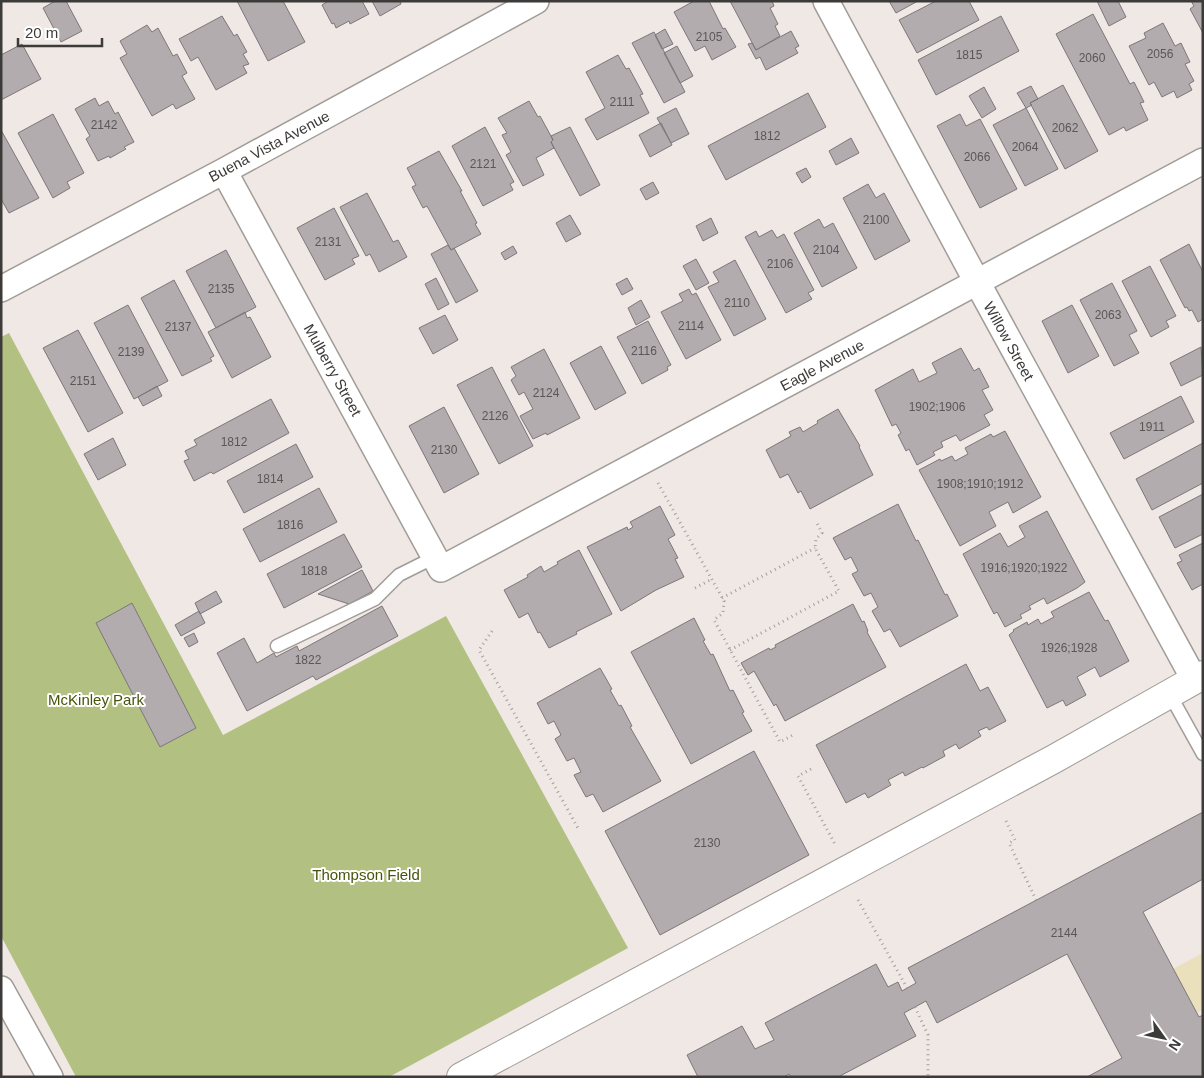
<svg xmlns="http://www.w3.org/2000/svg" width="1204" height="1078" font-family="Arial,sans-serif">
	<style>
		.green { fill: #b2c082 }
		.sand { fill: #eae0bb }
		.building { fill: #b2acaf; stroke: #7d777b }
		.lines { fill: none; stroke-linecap: round; stroke-linejoin: round }
		.lane-casing { stroke: #a29c98; stroke-width: 15 }
		.street-casing { stroke: #a29c98; stroke-width: 28 }
		.secondary-casing { stroke: #a29c98; stroke-width: 30 }
		.path { stroke: #a5a09d; stroke-width: 3; stroke-dasharray: 1 4; stroke-linecap: butt }
		.lane { stroke: #fff; stroke-width: 12 }
		.street { stroke: #fff; stroke-width: 25 }
		.secondary { stroke: #fff; stroke-width: 28 }
		.labels { text-anchor: middle; dominant-baseline: central; stroke-width: 4; stroke-linejoin: round; paint-order: stroke }
		.number-label { font-size: 12px; fill: #5a5756 }
		.street-label { font-size: 15px; fill: #3d3b39; stroke: #fff }
		.park-label { font-size: 15px; fill: #48540a; stroke: #fff }
	</style>
	<rect width="100%" height="100%" fill="#efe8e4"/>
	<path class="green" d="M9,333L223,735L446,616L628,948L389,1077H76L1,936V337Z"/>
	<path class="sand" d="M1203,953V1010L1196,1013L1173,969Z"/>
	<path class="building" d="M55,1H66L82,31L61,42L43,8Z
		M237,1H283L305,42L268,61Z
		M328,1H362L369,14L350,24L349,21L336,28L334,23L332,24L322,5Z
		M372,1H400L401,4L380,16Z
		M694,1H709L723,29L725,28L736,47L712,60L705,46L695,51L674,12Z
		M730,1H772L774,6L770,8L778,24L775,26L780,36L756,50Z
		M889,1H918L896,13Z
		M936,1H969L979,20L917,53L899,20Z
		M1097,1H1118L1126,17L1109,26Z
		M1191,1H1203V33L1190,9L1194,6Z
		M1093,14L1130,84L1134,82L1144,102L1140,103L1148,120L1126,131L1124,127L1109,135L1056,34Z
		M222,16L234,36L237,34L247,52L243,54L249,64L243,66L247,73L216,90L198,57L191,61L179,39Z
		M1001,16L1019,51L936,95L918,60Z
		M1163,23L1175,46L1181,43L1190,62L1185,64L1194,81L1189,84L1192,90L1177,98L1174,91L1162,97L1154,82L1149,85L1129,46L1146,38L1144,33Z
		M147,25L152,32L158,28L173,56L177,54L187,73L182,76L195,99L176,109L173,104L152,116L120,58L127,54L120,41Z
		M665,29L673,44L662,49L655,35Z
		M791,31L799,46L795,48L798,53L766,70L760,57L756,59L748,44L752,43L756,50Z
		M654,32L685,92L664,103L632,43Z
		M22,44L41,79L1,100V55Z
		M677,46L693,76L680,83L664,53Z
		M618,55L626,69L629,68L643,94L640,95L649,113L597,140L585,119L605,108L586,72Z
		M1063,85L1098,151L1065,169L1030,103Z
		M1031,86L1038,99L1030,103L1032,105L1026,108L1017,93Z
		M984,87L996,109L982,118L969,96Z
		M808,93L826,127L726,180L708,146Z
		M95,98L99,106L108,101L115,114L118,112L134,142L124,147L126,149L110,158L109,156L98,161L86,139L90,136L75,109Z
		M529,101L538,117L540,116L551,136L553,140L551,142L554,148L536,158L544,175L523,186L506,155L511,152L502,135L507,133L498,118Z
		M676,108L689,134L671,143L657,118Z
		M1026,108L1058,169L1025,186L993,125Z
		M53,114L84,173L67,182L70,188L53,198L18,133Z
		M960,114L966,126L980,119L1017,189L980,208L937,126Z
		M661,123L672,145L650,157L639,135Z
		M485,127L514,182L510,184L513,190L483,206L452,146Z
		M570,127L600,185L580,196L551,142L553,140L551,136Z
		M1,130L39,198L9,213L1,199Z
		M851,138L859,153L836,165L829,151Z
		M439,151L462,191H460L477,223L475,224L481,234L451,250L427,206L423,208L412,187L416,185L407,168Z
		M806,168L811,177L802,183L796,173Z
		M653,182L659,193L646,200L640,189Z
		M868,184L876,198L884,193L910,241L875,260L843,198Z
		M367,193L393,242L398,240L407,257L379,272L370,254L366,256L340,207Z
		M334,208L359,256L352,259L355,264L325,280L297,228Z
		M570,215L581,234L566,242L556,223Z
		M711,218L718,233L703,241L696,226Z
		M819,219L824,228L833,223L857,268L822,287L794,233Z
		M772,230L777,238L784,234L814,290L808,293L812,299L786,313L745,237L756,231L759,237Z
		M1189,244L1203,272V319L1198,322L1192,310L1189,311L1187,307L1185,308L1160,260Z
		M448,245L451,250L454,248L478,291L456,303L431,254Z
		M513,246L517,253L505,260L501,253Z
		M226,250L256,307L216,328L186,271Z
		M696,259L709,283L696,290L683,266Z
		M735,260L766,319L734,336L708,287L719,282L713,272Z
		M1150,266L1176,316L1166,321L1169,327L1151,337L1122,281Z
		M436,278L449,304L438,310L425,284Z
		M627,278L633,289L622,295L616,284Z
		M174,280L214,356L210,358L212,361L182,376L141,298Z
		M1112,283L1137,331L1129,335L1139,353L1114,366L1080,300Z
		M689,289L692,295L696,293L721,340L686,359L661,312L683,301L679,294Z
		M641,300L650,317L636,325L628,308Z
		M128,305L168,381L134,399L94,323Z
		M1072,305L1099,356L1068,373L1042,321Z
		M245,312L247,318L250,317L271,357L232,378L208,332Z
		M445,315L458,340L433,354L419,328Z
		M648,321L671,365L667,367L668,370L642,384L617,337Z
		M78,330L123,413L88,432L43,348Z
		M601,346L626,393L595,410L570,363Z
		M1201,347L1203,375L1181,386L1170,363Z
		M961,348L974,371L979,368L989,387L982,390L993,410L984,415L990,425L960,441L956,435L941,442L943,447L933,452L935,455L917,465L909,449L906,451L898,435L901,433L896,424L892,426L875,390L913,369L919,382L937,373L932,363Z
		M544,349L580,418L547,435L546,433L533,439L520,416L533,409L524,392L519,395L511,380L516,376L511,367Z
		M492,367L533,446L499,464L457,385Z
		M157,386L162,396L143,406L138,397Z
		M1181,396L1194,422L1124,459L1110,433Z
		M271,399L289,433L213,474L211,472L194,481L184,461L189,459L185,451L197,445L194,440Z
		M444,407L479,474L444,493L409,426Z
		M838,409L860,446L859,447L873,475L810,509L801,491L798,493L788,474L780,478L766,450L791,436L789,432L800,427L803,432L818,423L817,421Z
		M1005,431L1041,497L1013,513L1008,502L989,512L996,526L960,546L919,470L940,459L941,461L952,456L955,461L968,454L965,448L991,434L993,437Z
		M113,438L126,465L98,480L84,454Z
		M1203,443V483L1152,510L1136,479Z
		M296,444L313,477L244,513L227,481Z
		M319,488L337,522L260,562L243,529Z
		M1203,494V534L1175,548L1159,517Z
		M898,504L916,541L918,540L945,595L947,594L958,616L900,647L890,629L884,632L872,611L878,607L871,593L864,596L852,574L858,571L851,557L845,560L833,538Z
		M660,506L675,535L668,539L678,558L675,559L684,577L656,590L621,611L587,547L627,527L628,530L633,527L630,522Z
		M1047,511L1085,582L1077,588L1047,604L1044,598L1029,606L1031,609L1020,615L1022,618L1005,627L997,612L994,614L963,554L1000,533L1008,547L1025,537L1019,526Z
		M344,534L362,567L284,608L267,574Z
		M1203,543V584L1192,590L1177,563L1182,561L1179,555Z
		M579,550L612,614L576,632L577,634L549,648L540,632L538,633L528,613L519,618L504,590L528,577L527,575L541,566L544,572L558,564L557,562Z
		M362,570L373,591L349,604L318,594Z
		M216,591L222,602L200,614L195,603Z
		M1089,592L1105,621L1108,620L1129,661L1100,677L1095,667L1077,677L1086,695L1066,706L1063,700L1047,708L1009,635L1014,631L1013,630L1027,622L1028,625L1038,619L1041,624L1054,617L1051,612Z
		M132,603L196,728L160,747L96,623Z
		M853,604L862,622L864,621L868,631L867,632L886,667L785,721L776,704L774,706L754,671L748,675L741,663L769,648L770,650L776,647L775,645Z
		M382,606L398,636L316,680L313,676L247,711L217,653L244,638L257,663L274,653L276,657L297,646L299,651Z
		M199,611L205,623L181,636L175,625Z
		M694,618L705,640L703,641L711,655L713,654L730,691L733,690L744,712L742,713L752,731L691,764L631,652Z
		M194,633L198,642L189,647L184,638Z
		M966,664L980,691L988,687L1006,721L989,730L987,727L978,731L981,736L959,749L956,744L943,751L945,756L923,768L922,767L905,776L903,772L888,780L891,785L868,798L865,793L846,803L816,745Z
		M600,668L612,689L610,690L619,706L621,705L632,726L630,727L661,781L603,812L593,794L586,797L574,775L581,772L574,758L567,761L555,739L561,735L554,721L548,724L537,703Z
		M754,751L809,855L660,935L605,831Z
		M1203,812V879L1143,912L1199,1017L1203,1015V1077H1087L1122,1058L1067,954L937,1023L926,1001L904,1013L916,1036L838,1077H791L789,1074L784,1077H698L687,1055L742,1026L755,1049L774,1040L765,1023L876,964L888,987L898,982L902,991L916,983L908,968Z"/>
	<g class="lines">
		<g class="lane-casing">
			<path id="lane" d="M277,646L375,599L399,575L435,557
				M1169,693L1203,754"/>
		</g>
		<g class="street-casing">
			<path id="street" d="M826,1L977,282L1194,679
				M224,171L441,569L1203,161
				M1,289L224,171L536,1
				M1,989L50,1077"/>
		</g>
		<g class="secondary-casing">
			<path id="secondary" d="M461,1077L1054,759L1203,675"/>
		</g>
		<path class="path" d="M658,483L724,601L723,613L714,620L780,742L793,735
			M695,588L712,579
			M722,598L815,548
			M492,631L479,650L579,830
			M730,650L839,591L815,548L816,539L822,533L817,523
			M811,769L798,776L836,846
			M1006,821L1015,840L1009,843L1036,900
			M858,900L907,988
			M915,1007L928,1035V1077"/>
		<use href="#lane" class="lane"/>
		<use href="#street" class="street"/>
		<use href="#secondary" class="secondary"/>
	</g>
	<g class="labels">
		<g class="number-label">
			<text x="709" y="37">2105</text>
			<text x="1160" y="54">2056</text>
			<text x="969" y="55">1815</text>
			<text x="1092" y="58">2060</text>
			<text x="622" y="102">2111</text>
			<text x="104" y="125">2142</text>
			<text x="1065" y="128">2062</text>
			<text x="767" y="136">1812</text>
			<text x="1025" y="147">2064</text>
			<text x="977" y="157">2066</text>
			<text x="483" y="164">2121</text>
			<text x="876" y="220">2100</text>
			<text x="328" y="242">2131</text>
			<text x="826" y="250">2104</text>
			<text x="780" y="264">2106</text>
			<text x="221" y="289">2135</text>
			<text x="737" y="303">2110</text>
			<text x="1108" y="315">2063</text>
			<text x="691" y="326">2114</text>
			<text x="178" y="327">2137</text>
			<text x="644" y="351">2116</text>
			<text x="131" y="352">2139</text>
			<text x="83" y="381">2151</text>
			<text x="546" y="393">2124</text>
			<text x="937" y="407">1902;1906</text>
			<text x="495" y="416">2126</text>
			<text x="1152" y="427">1911</text>
			<text x="234" y="442">1812</text>
			<text x="444" y="450">2130</text>
			<text x="270" y="479">1814</text>
			<text x="980" y="484">1908;1910;1912</text>
			<text x="290" y="525">1816</text>
			<text x="1024" y="568">1916;1920;1922</text>
			<text x="314" y="571">1818</text>
			<text x="1069" y="648">1926;1928</text>
			<text x="308" y="660">1822</text>
			<text x="707" y="843">2130</text>
			<text x="1064" y="933">2144</text>
		</g>
		<g class="street-label">
			<text transform="translate(269 146) rotate(-28)">Buena Vista Avenue</text>
			<text transform="translate(1009 341) rotate(61)">Willow Street</text>
			<text transform="translate(822 365) rotate(-28)">Eagle Avenue</text>
			<text transform="translate(333 370) rotate(61)">Mulberry Street</text>
		</g>
		<g class="park-label">
			<text x="96" y="699">McKinley Park</text>
			<text x="366" y="874">Thompson Field</text>
		</g>
	</g>
	<rect width="1204" height="1078" fill="none" stroke="#3d3b39" stroke-width="5"/>
	<g transform="translate(1164 1038) rotate(123)" stroke="#ffffff" stroke-width="4" paint-order="stroke">
	<path d="M0-4L9 19L0 12L-9 19Z" fill="#3d3b39"/>
	<text y="-8" font-size="14" font-weight="bold" text-anchor="middle" fill="#3d3b39">N</text>
	</g>
	<path d="M18 38v8h84v-8" fill="none" stroke="#3d3b39" stroke-width="2.5"/>
	<text x="25" y="38" font-size="15" fill="#3d3b39" stroke="#ffffff" stroke-width="4" paint-order="stroke">20 m</text>
</svg>
